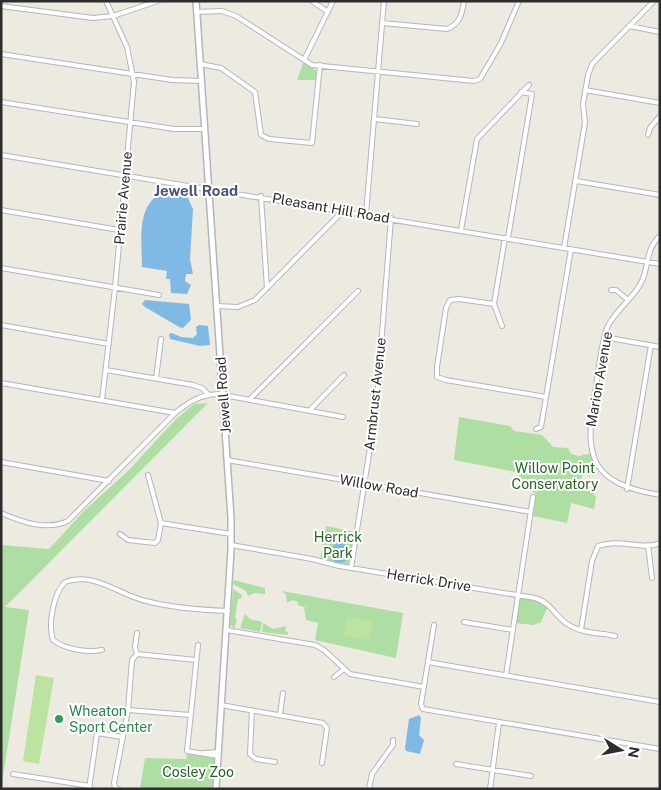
<svg xmlns="http://www.w3.org/2000/svg" width="661" height="790" font-family="'Public Sans',sans-serif">
	<style>
		.green { fill: #aedea3 }
		.pitch { fill: #bce4a0 }
		.water { fill: #7fb9e4 }
		.lines { fill: none; stroke-linecap: round; stroke-linejoin: round }
		.street-casing { stroke: #b4b5bf; stroke-width: 6 }
		.secondary-casing { stroke: #b4b5bf; stroke-width: 8 }
		.street { stroke: #fff; stroke-width: 4 }
		.secondary { stroke: #fff; stroke-width: 5 }
		.leisure-dot { fill: #2e9e5b; stroke: #fff; stroke-width: 2 }
		.labels { text-anchor: middle; dominant-baseline: central; stroke-width: 4; stroke-linejoin: round; paint-order: stroke }
		.street-label { font-size: 14px; fill: #2d2d2d; stroke: #fff }
		.park-label { font-size: 14px; fill: #256522; stroke: #fff }
		.leisure-label { font-size: 14px; fill: #27864d; stroke: #fff; text-anchor: start }
		.neighbourhood-label { font-size: 15px; font-weight: bold; fill: #51527a; stroke: #fff }
	</style>
	<rect width="100%" height="100%" fill="#edeae1"/>
	<path class="green" d="M304,61L316,71V80H297Z
		M208,403L5,607L29,610L1,789V545L49,549L85,510L128,471L176,419L194,404Z
		M459,417L510,426L514,431L542,435L553,447L568,448L571,454L579,456L592,453L595,462L588,464L581,479L596,497L594,509L571,503L567,523L533,516L536,495L516,472L454,460Z
		M326,526L355,532L348,565L320,560Z
		M234,580L265,588V594L254,593L248,596L246,591L233,584Z
		M233,589L242,595L241,599H238L235,618L237,619L234,629L230,624Z
		M282,591L403,613L396,658L315,640L318,623L306,620L304,608L307,605L304,607L298,605V602L293,600L287,603L286,594Z
		M519,596L549,604L541,622L533,625L515,623Z
		M245,614L250,619L262,622L260,632L240,628Z
		M263,623L273,629L286,626L285,631L288,632V635L262,632Z
		M187,753L214,758L213,789H140L145,758L186,759Z"/>
	<path class="pitch" d="M347,617L373,621L369,640L344,636Z
		M36,675L54,678L39,764L23,761Z"/>
	<path class="water" d="M167,191L186,194L193,209L190,259L193,274H186L185,281L191,285L187,294L171,293L170,279H166L167,271L142,267C142,240 135,201 167,191Z
		M145,300L189,304L191,320L183,328L179,327L145,307L142,304Z
		M199,325L208,326L210,345L200,346L170,339L169,334L172,333L181,337L193,338L197,334L196,327Z
		M330 553a10 10 0 1 1 20 0a10 10 0 1 1-20 0Z
		M419,715L421,718L419,735L424,740L420,754L406,751L405,748L409,719Z"/>
	<g class="lines">
		<g class="street-casing">
			<path id="street" d="M312,1L328,12
				M1,6L93,18L113,16L158,1
				M196,12L222,11L236,16L312,65L474,81L480,79L501,43L519,1
				M382,23L447,29C460,24 462,14 464,1
				M629,26L660,32
				M1,54L172,80L201,81
				M304,60L333,1
				M200,64L221,68L255,92L261,135L269,139L312,143L320,65
				M585,90L660,103
				M1,102L174,129H204
				M375,119L417,124
				M648,135L650,128L660,116
				M1,155L660,264
				M576,181L660,195
				M261,196L267,288
				M1,210L119,230
				M366,214L384,1
				M461,230L477,139L529,85
				M660,236C645,249 649,268 641,283C632,300 615,310 607,328C600,348 599,371 595,392C584,457 589,483 660,495
				M508,238L532,94L521,92
				M564,248L585,123L583,104L588,75L592,64L654,1
				M1,268L159,295
				M611,290H616L628,300
				M494,304L459,299L450,300L446,308L437,367V377L446,380L546,397
				M217,306L238,307L255,300L344,210
				M1,325L109,344
				M502,326L494,304L505,238
				M604,337L660,347
				M106,370L193,385L202,388L209,395
				M156,378L161,339
				M1,383L175,413
				M102,400L115,288L134,82L127,47L106,1
				M249,400L358,291
				M310,410L344,375
				M536,429L541,427L571,249
				M227,460L531,512
				M1,462L109,481
				M148,475L161,523
				M627,489L651,345
				M1,513C22,522 46,531 68,521L175,413C189,402 199,395 218,394L343,417
				M161,523L231,534
				M120,534L128,540L155,543L158,540L161,523
				M231,545L312,559L339,566L535,598C552,603 555,617 569,625C581,633 601,633 615,636
				M648,545L652,578
				M351,568L376,410L391,218
				M464,622L513,630
				M434,625L421,704L423,709L660,749
				M226,630L315,645L324,650L350,674L424,687
				M581,630L592,561L598,546C621,538 643,551 660,543
				M198,645L187,751L218,756
				M102,650C88,653 64,649 53,640C48,625 53,594 65,582C94,571 119,595 146,601C173,608 200,610 228,611
				M137,654L196,660
				M428,662L660,702
				M506,675L533,497
				M334,677L343,670
				M221,705L323,723L327,728L322,763
				M128,710L190,715
				M252,710L250,754L256,759L275,762
				M280,714L283,693
				M204,753L219,752
				M456,764L531,776
				M13,774L90,786
				M89,789L97,733L122,737
				M118,789L115,788L114,783L128,710L132,660L137,654L135,647L137,633
				M369,789L372,774L393,745V740
				M490,789L499,723"/>
		</g>
		<g class="secondary-casing">
			<path id="secondary" d="M196,1L231,518V550L216,789"/>
		</g>
		<use href="#street" class="street"/>
		<use href="#secondary" class="secondary"/>
	</g>
	<circle class="leisure-dot" cx="59" cy="719" r="5"/>
	<g class="labels">
		<g class="street-label">
			<text transform="translate(123 198) rotate(-85)">Prairie Avenue</text>
			<text transform="translate(331 208) rotate(10)">Pleasant Hill Road</text>
			<text transform="translate(599 379) rotate(-80)">Marion Avenue</text>
			<text transform="translate(375 394) rotate(-84)">Armbrust Avenue</text>
			<text transform="translate(223 395) rotate(-94)">Jewell Road</text>
			<text transform="translate(379 486) rotate(10)">Willow Road</text>
			<text transform="translate(429 580) rotate(9)">Herrick Drive</text>
		</g>
		<g class="park-label">
			<text x="555" y="468">Willow Point<tspan x="555" dy="16">Conservatory</tspan></text>
			<text x="338" y="537">Herrick<tspan x="338" dy="16">Park</tspan></text>
			<text x="198" y="772">Cosley Zoo</text>
		</g>
		<g class="leisure-label">
			<text x="69" y="711">Wheaton<tspan x="69" dy="16">Sport Center</tspan></text>
		</g>
		<g class="neighbourhood-label">
			<text x="196" y="190">Jewell Road</text>
		</g>
	</g>
	<rect width="661" height="790" fill="none" stroke="#2d2d2d" stroke-width="5"/>
	<g transform="translate(621 750) rotate(100)" stroke="#ffffff" stroke-width="4" paint-order="stroke">
	<path d="M0-4L9 19L0 12L-9 19Z" fill="#2d2d2d"/>
	<text y="-8" font-size="14" font-weight="bold" text-anchor="middle" fill="#2d2d2d">N</text>
	</g>
</svg>
